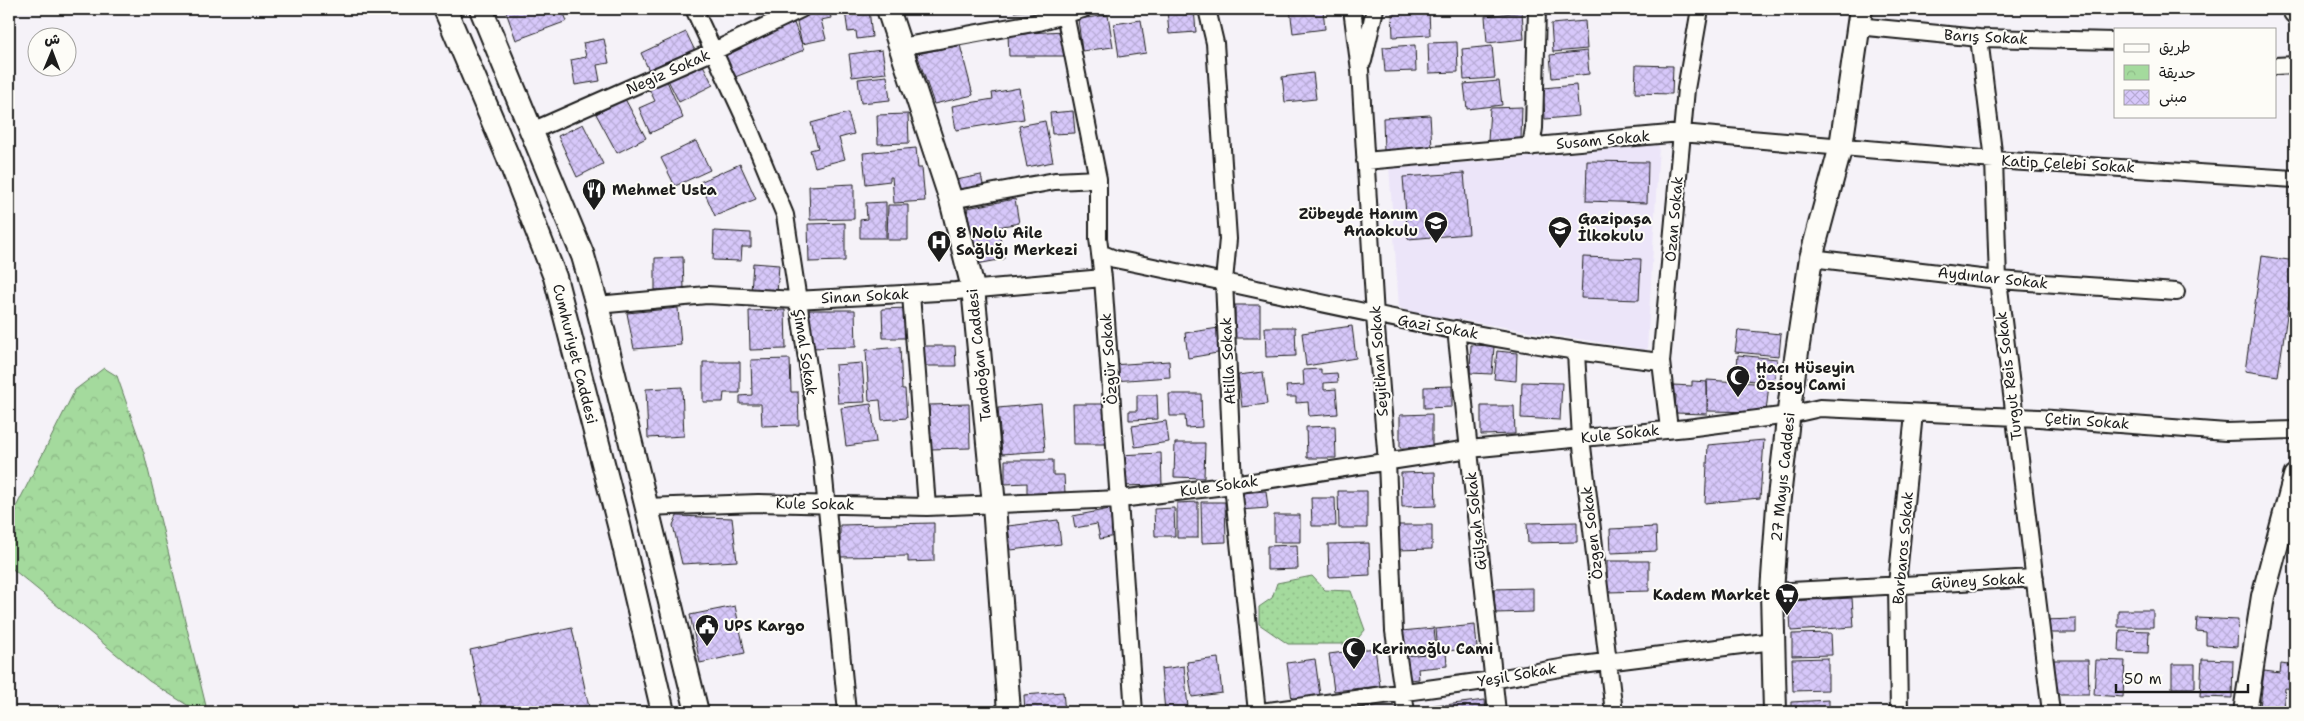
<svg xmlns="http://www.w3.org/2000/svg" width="2304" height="721" font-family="'Shantell Sans','Playpen Sans Arabic',sans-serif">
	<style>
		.built { fill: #ece5f9 }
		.grass { fill: url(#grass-dots); stroke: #607b5c }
		.park { fill: url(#park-crowns); stroke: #607b5c }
		.building { fill: url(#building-cross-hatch); stroke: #1c1c1c }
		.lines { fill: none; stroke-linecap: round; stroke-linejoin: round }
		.street-casing { stroke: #1c1c1c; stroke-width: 20 }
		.secondary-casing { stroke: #1c1c1c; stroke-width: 26 }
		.street { stroke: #fdfcf7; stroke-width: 16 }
		.secondary { stroke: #fdfcf7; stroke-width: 22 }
		.labels { text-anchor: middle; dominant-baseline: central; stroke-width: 4; stroke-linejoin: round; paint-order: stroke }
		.street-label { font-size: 15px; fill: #1c1c1c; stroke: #fdfcf7 }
		.poi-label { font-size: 15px; font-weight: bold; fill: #1c1c1c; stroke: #fdfcf7; text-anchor: start }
	</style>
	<defs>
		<pattern id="grass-dots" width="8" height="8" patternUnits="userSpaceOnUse" patternTransform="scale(1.25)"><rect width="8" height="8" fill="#a4da9d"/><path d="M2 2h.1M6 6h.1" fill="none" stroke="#8dba87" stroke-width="1.8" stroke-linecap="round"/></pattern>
		<pattern id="park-crowns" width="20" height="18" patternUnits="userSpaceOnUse" patternTransform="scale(1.25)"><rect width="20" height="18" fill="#a4da9d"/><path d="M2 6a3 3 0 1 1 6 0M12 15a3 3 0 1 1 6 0" fill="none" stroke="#8dba87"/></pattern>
		<pattern id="building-cross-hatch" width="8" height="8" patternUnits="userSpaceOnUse" patternTransform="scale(1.25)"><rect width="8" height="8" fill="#d7c8fa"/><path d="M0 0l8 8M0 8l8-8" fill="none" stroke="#b8abd6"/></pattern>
	</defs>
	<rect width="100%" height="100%" fill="#f5f2f8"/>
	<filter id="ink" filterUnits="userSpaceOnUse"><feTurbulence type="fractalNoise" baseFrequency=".02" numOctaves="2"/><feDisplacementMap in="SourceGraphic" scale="10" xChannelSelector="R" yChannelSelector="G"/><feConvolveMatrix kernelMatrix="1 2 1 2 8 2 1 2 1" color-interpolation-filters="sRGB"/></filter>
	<g filter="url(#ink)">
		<path class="built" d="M1659,145L1647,350L1455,319L1414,315L1399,307L1389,166L1478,162Z"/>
		<path class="grass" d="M1312,576L1325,590L1351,591L1365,630L1353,644H1288L1259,624V607L1272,598L1277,583Z"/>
		<path class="park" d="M104,368L117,376L144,453L206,706L195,710L149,681L9,566V521L75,390Z"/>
		<path class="building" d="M505,9H562L567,21L516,40Z
			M820,9H829L831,18L821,20L826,39L802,44L795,14Z
			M869,9L872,37L857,39L856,31L848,32L845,11Z
			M1014,9H1043V10L1014,12Z
			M1167,9H1194L1196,32L1169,34Z
			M1290,9H1323L1325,29L1293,33Z
			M1429,10L1430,35L1393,37L1392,12Z
			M1522,12L1524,39L1487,43L1485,16Z
			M1108,15L1113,47L1082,51L1078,19Z
			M1141,20L1146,53L1119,57L1114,24Z
			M1585,21L1587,49L1553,52L1551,24Z
			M794,23L804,50L730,79L720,52Z
			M1065,31L1066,56H1009L1008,34Z
			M686,32L696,53L651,75L641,53Z
			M604,39L609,63L597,65L600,81L575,85L571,60L586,57L583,43Z
			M1457,42L1458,72L1429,73L1428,43Z
			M960,45L973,95L934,104L917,54Z
			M1415,45L1416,71L1385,72L1383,47Z
			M1492,46L1495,78L1464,80L1462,49Z
			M882,50L886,73L852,77L849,54Z
			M1587,51L1589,74L1552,78L1550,55Z
			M701,61L713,85L679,102L667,78Z
			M1636,65L1673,66L1672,94L1635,93Z
			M1313,73L1316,99L1285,102L1282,77Z
			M887,76L890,100L861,103L858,79Z
			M667,81L683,118L650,133L639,108L655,101L649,89Z
			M1499,81L1502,105L1467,109L1464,84Z
			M1576,85L1579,116L1545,119L1543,88Z
			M1019,88L1024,119L956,130L952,106L993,99L992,93Z
			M625,99L646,138L617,153L596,114Z
			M1522,107L1521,139L1488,141L1490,108Z
			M1073,111L1075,133L1052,134L1050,113Z
			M848,113L854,134L839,138L845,159L815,167L810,150L818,148L811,123Z
			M908,114L909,143L878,144L877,115Z
			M1430,115L1432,148L1384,151L1383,118Z
			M1045,121L1053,162L1027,167L1019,126Z
			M583,124L603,164L577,177L558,136Z
			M696,141L710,170L675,186L661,158Z
			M916,148L918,168H922L925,201L894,203L892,177H890V181L866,184L863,153Z
			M1587,161L1648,162L1647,203L1586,201Z
			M740,164L756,199L715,216L700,182Z
			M1464,173L1469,234L1408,239L1403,177Z
			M981,175L984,189L959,194L956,180Z
			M854,184V219L810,220L809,186Z
			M1015,199L1019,223L998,227L1004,259L977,264L967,208Z
			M886,202V238H860V220L867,219L866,203Z
			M888,205H908V240H887Z
			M845,223V261L809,262L808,224Z
			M714,231L751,233V247H742L741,261L713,260Z
			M2262,256L2295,261L2278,376L2245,371Z
			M683,257L684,289L655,290V258Z
			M1583,257L1641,259L1639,300L1581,298Z
			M753,263L779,265L777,294L751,292Z
			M1235,305H1260V338H1235Z
			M678,308L681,345L634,349L627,313Z
			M907,308L908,338H883L882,309Z
			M785,310L786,349L750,350L749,311Z
			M808,310H855L856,347L809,348Z
			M1352,326L1356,358L1306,366L1302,333Z
			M1265,327H1295L1296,356L1266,357Z
			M1219,328L1223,352L1188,358L1185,333Z
			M1738,330L1781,334L1779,356L1735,352Z
			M1471,345L1494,346L1492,374L1470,373Z
			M923,346H955L956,366H923Z
			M900,347L902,389H905L907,418L882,420L880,400L869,401L866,350Z
			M1497,351L1517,353L1516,381L1494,379Z
			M1738,355L1777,359L1774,383L1736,379Z
			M790,359L791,392H798L799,425L762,426L761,404H740V396L752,395L751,360Z
			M1169,361L1170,377L1113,381L1112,365Z
			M703,362H740V393H724L723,402H703Z
			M862,363L865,402L838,403L835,365Z
			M1321,369V374L1337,373L1338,382L1324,383V390L1336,389L1338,414L1309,416L1308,402L1296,403V397H1287L1286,386L1304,385L1303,370Z
			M1263,372L1267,404L1242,407L1238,375Z
			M1707,380L1769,384L1766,412L1708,411Z
			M1692,381L1707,382V414L1675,413L1676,395L1673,394V385L1692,386Z
			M1522,382L1562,383L1560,420L1521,418Z
			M1452,386V407L1424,408V387Z
			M682,387L684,436L648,438L646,389Z
			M1169,394H1201L1202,427L1186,428L1185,416H1170Z
			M1137,395H1157L1158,419L1129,420V411H1137Z
			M871,404L876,442L846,446L841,408Z
			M969,404L970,448L929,449V405Z
			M1041,404L1045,451L1002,454L998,408Z
			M1073,404H1105L1106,444H1074Z
			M1481,406H1514L1515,434L1481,435Z
			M1432,414V447L1400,448V415Z
			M1166,421L1169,442L1135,447L1132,426Z
			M1335,426L1336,458H1307L1306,427Z
			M1764,440L1760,498L1705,503L1708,445Z
			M1175,443H1205L1204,478L1174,477Z
			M1161,453L1162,485L1119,486L1118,455Z
			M1005,460H1053V475H1064L1065,493L1027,496V483L1005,484Z
			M1435,472L1436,506L1402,507L1401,473Z
			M1266,491L1268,508L1240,510L1238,493Z
			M1338,491H1367V528H1339Z
			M1311,498H1335L1336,526H1312Z
			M1198,502V538H1177V503Z
			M1201,502H1225L1226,542L1202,543Z
			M1174,508L1175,536H1155L1154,509Z
			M1110,509L1115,536L1100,539L1097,524L1075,528L1073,516Z
			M1274,515H1300V542H1274Z
			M677,516L732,518L737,561L682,564L673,525Z
			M1058,520L1061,544L1011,550L1008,526Z
			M1577,522V542L1528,543L1527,523Z
			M934,523V561L908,562V556L840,557V525Z
			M1396,525H1432V549L1397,550Z
			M1656,527L1657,551L1611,553L1610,529Z
			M1369,543L1370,575L1329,577L1328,544Z
			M1297,545L1298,569L1267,570V546Z
			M1607,561H1649V591L1607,592Z
			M1533,588V612L1495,613L1494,589Z
			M1852,598L1854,627L1791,631L1789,601Z
			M735,606L745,653L700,663L690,615Z
			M2118,610H2153V627H2118Z
			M2197,618L2238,620L2237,647L2206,645V632L2196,631Z
			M2076,619V633H2043L2042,620Z
			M1475,625L1477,648L1446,651L1447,666L1418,669L1419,679L1409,680L1406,656L1438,653L1436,629Z
			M572,628L590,712H483L470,650Z
			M1434,628L1436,650L1403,653L1401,631Z
			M2120,630L2149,631L2148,653L2119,652Z
			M1831,633L1832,655L1792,656V634Z
			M1375,648L1380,686L1334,691L1329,654Z
			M1218,658L1222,693L1192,697L1187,662Z
			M1828,658V690L1793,691L1792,659Z
			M1315,659L1320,695L1292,700L1287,663Z
			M2202,659L2233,660L2232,698L2200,697Z
			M2052,660H2088L2089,694H2052Z
			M2096,660L2125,661L2123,697L2094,695Z
			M2172,664H2195V688H2172Z
			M2281,664L2295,666V689L2285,688L2283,709L2260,707L2264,671L2280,673Z
			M1184,666L1188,708L1165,711L1161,669Z
			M1063,692L1065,712H1025L1024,695Z
			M1485,700L1486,712H1446L1445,705Z
			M1829,700V712H1791V702Z
			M1443,704L1444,712H1410L1409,709Z"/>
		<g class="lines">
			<g class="street-casing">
				<path id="street" d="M694,9L746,121L785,215L822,458L847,712
					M1064,9L1098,179V238L1103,278L1134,712
					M1207,9L1215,43L1228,239L1224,281L1233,485L1257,712
					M1352,9L1360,70L1375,316L1387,462L1394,631L1406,712
					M1857,26L1979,38L2115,41
					M1979,38L1994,160L1998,280L2051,712
					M900,47L1039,22L1083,9
					M1363,61L1375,9
					M2275,66L2295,65
					M532,131L714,51L801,9
					M1531,147L1534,128L1537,9
					M1365,161L1681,133L1994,160L2295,179
					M951,200L1055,181L1098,179
					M1100,253L1115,259C1297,296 1477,342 1661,362
					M1811,258L1998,280L2176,292
					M911,294L927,507
					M597,305L707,295L796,300L956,291L1103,278
					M1456,329L1497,712
					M1576,353L1581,438L1614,712
					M1669,429L1661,362L1686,89L1700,9
					M645,507L758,503L927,507L1120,499L1233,485L1469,449L1687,428L1789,415L1820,408L2039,418L2226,432L2295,430
					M1772,592L2035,578
					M1261,712L1492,680L1566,667L1773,641
					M1899,712L1897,585L1914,413"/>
			</g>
			<g class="secondary-casing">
				<path id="secondary" d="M445,9L508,157L555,277L619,525L663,712
					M481,9L583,256L597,305L697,712
					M888,9L951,200L973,288L994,505L1009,712
					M2295,9V12
					M1775,712L1772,592L1778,506L1792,385L1811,258L1841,146L1861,9
					M2245,712L2263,596L2295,476"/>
			</g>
			<use href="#street" class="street"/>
			<use href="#secondary" class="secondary"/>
		</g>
	</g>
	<defs>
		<g id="restaurant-pin" transform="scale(1.25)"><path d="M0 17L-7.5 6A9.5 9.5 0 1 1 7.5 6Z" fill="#1c1c1c" stroke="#fdfcf7"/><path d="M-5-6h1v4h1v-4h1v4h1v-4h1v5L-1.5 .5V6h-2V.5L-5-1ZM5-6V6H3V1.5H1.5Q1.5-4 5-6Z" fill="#fff"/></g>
		<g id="school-pin" transform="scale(1.25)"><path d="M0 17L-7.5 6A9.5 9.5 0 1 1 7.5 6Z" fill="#1c1c1c" stroke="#fdfcf7"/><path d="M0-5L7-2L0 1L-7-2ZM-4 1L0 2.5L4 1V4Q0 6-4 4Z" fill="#fff"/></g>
		<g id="hospital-pin" transform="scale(1.25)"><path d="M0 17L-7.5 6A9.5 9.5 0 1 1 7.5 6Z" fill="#1c1c1c" stroke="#fdfcf7"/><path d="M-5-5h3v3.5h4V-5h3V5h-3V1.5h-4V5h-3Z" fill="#fff"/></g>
		<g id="mosque-pin" transform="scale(1.25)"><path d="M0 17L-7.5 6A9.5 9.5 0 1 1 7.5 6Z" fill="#1c1c1c" stroke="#fdfcf7"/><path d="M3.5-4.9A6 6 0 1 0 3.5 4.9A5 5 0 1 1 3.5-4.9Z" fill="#fff"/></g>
		<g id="supermarket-pin" transform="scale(1.25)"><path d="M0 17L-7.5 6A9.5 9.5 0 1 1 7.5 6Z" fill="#1c1c1c" stroke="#fdfcf7"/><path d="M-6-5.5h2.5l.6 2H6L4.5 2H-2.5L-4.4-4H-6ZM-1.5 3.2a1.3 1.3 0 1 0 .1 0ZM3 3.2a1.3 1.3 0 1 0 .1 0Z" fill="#fff"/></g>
		<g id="civic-pin" transform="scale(1.25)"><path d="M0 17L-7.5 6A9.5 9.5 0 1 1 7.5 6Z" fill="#1c1c1c" stroke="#fdfcf7"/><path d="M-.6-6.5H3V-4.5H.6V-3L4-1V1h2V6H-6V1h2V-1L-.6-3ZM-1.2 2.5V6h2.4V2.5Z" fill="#fff"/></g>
	</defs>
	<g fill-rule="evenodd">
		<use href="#restaurant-pin" x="594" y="190"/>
		<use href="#school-pin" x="1436" y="223"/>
		<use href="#school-pin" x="1560" y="228"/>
		<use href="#hospital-pin" x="939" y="242"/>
		<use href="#mosque-pin" x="1738" y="377"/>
		<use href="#supermarket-pin" x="1787" y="595"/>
		<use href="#civic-pin" x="707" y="626"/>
		<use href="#mosque-pin" x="1354" y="649"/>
	</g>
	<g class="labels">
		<g class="street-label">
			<text transform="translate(1986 37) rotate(3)">Barış Sokak</text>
			<text transform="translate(668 72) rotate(-24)">Negiz Sokak</text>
			<text transform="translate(1603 140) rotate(-5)">Susam Sokak</text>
			<text transform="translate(2068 164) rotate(3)">Katip Çelebi Sokak</text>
			<text transform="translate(1674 219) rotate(-85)">Ozan Sokak</text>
			<text transform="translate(1993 278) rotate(6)">Aydınlar Sokak</text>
			<text transform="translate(865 296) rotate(-3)">Sinan Sokak</text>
			<text transform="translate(1438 327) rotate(10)">Gazi Sokak</text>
			<text transform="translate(805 352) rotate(81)">Şimal Sokak</text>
			<text transform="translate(575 354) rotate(76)">Cumhuriyet Caddesi</text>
			<text transform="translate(979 355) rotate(-96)">Tandoğan Caddesi</text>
			<text transform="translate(1109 359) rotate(-94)">Özgür Sokak</text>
			<text transform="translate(1228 361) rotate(-93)">Atilla Sokak</text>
			<text transform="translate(1379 361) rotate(-94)">Seyithan Sokak</text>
			<text transform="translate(2009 376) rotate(-97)">Turgut Reis Sokak</text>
			<text transform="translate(2087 421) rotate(4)">Çetin Sokak</text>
			<text transform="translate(1620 434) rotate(-6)">Kule Sokak</text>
			<text transform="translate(1783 477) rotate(-84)">27 Mayıs Caddesi</text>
			<text transform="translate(1219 486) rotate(-8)">Kule Sokak</text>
			<text transform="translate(815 504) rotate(1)">Kule Sokak</text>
			<text transform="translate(1476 521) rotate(-96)">Gülşah Sokak</text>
			<text transform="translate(1592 533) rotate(-97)">Özgen Sokak</text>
			<text transform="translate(1903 548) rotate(-85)">Barbaros Sokak</text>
			<text transform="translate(1978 581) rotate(-3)">Güney Sokak</text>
			<text transform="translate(1517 675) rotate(-10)">Yeşil Sokak</text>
		</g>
		<g class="poi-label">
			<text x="612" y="190">Mehmet Usta</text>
			<text x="1418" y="214" text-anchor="end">Zübeyde Hanım<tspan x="1418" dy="17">Anaokulu</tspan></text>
			<text x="1578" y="219">Gazipaşa<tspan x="1578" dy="17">İlkokulu</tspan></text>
			<text x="956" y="233">8 Nolu Aile<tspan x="956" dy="17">Sağlığı Merkezi</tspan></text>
			<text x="1756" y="368">Hacı Hüseyin<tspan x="1756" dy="17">Özsoy Cami</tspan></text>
			<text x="1770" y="595" text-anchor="end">Kadem Market</text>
			<text x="724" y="626">UPS Kargo</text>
			<text x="1372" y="649">Kerimoğlu Cami</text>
		</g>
	</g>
	<rect width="2304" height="721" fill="none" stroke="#fdfcf7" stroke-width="30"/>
	<rect x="15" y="15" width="2274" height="691" fill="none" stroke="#1c1c1c" stroke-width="2" filter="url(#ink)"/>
	<rect x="2114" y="28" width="162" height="90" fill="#fdfcf7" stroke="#a3a29f"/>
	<rect x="2124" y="44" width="25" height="8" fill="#fdfcf7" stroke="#a3a29f"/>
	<text x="2159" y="52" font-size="15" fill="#1c1c1c">طريق</text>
	<rect x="2124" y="65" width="25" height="15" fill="url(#park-crowns)" stroke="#a3a29f"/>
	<text x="2159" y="78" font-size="15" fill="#1c1c1c">حديقة</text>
	<rect x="2124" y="90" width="25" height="15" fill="url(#building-cross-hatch)" stroke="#a3a29f"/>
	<text x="2159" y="102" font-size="15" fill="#1c1c1c">مبنى</text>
	<g transform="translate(52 52) rotate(1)"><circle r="24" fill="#fdfcf7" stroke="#a3a29f"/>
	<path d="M0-4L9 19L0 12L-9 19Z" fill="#1c1c1c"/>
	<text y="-8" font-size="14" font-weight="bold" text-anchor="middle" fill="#1c1c1c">ش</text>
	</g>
	<path d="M2116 684v8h132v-8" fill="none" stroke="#1c1c1c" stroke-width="2.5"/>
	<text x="2124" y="684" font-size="15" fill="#1c1c1c" stroke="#fdfcf7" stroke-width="4" paint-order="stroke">50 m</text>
</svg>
